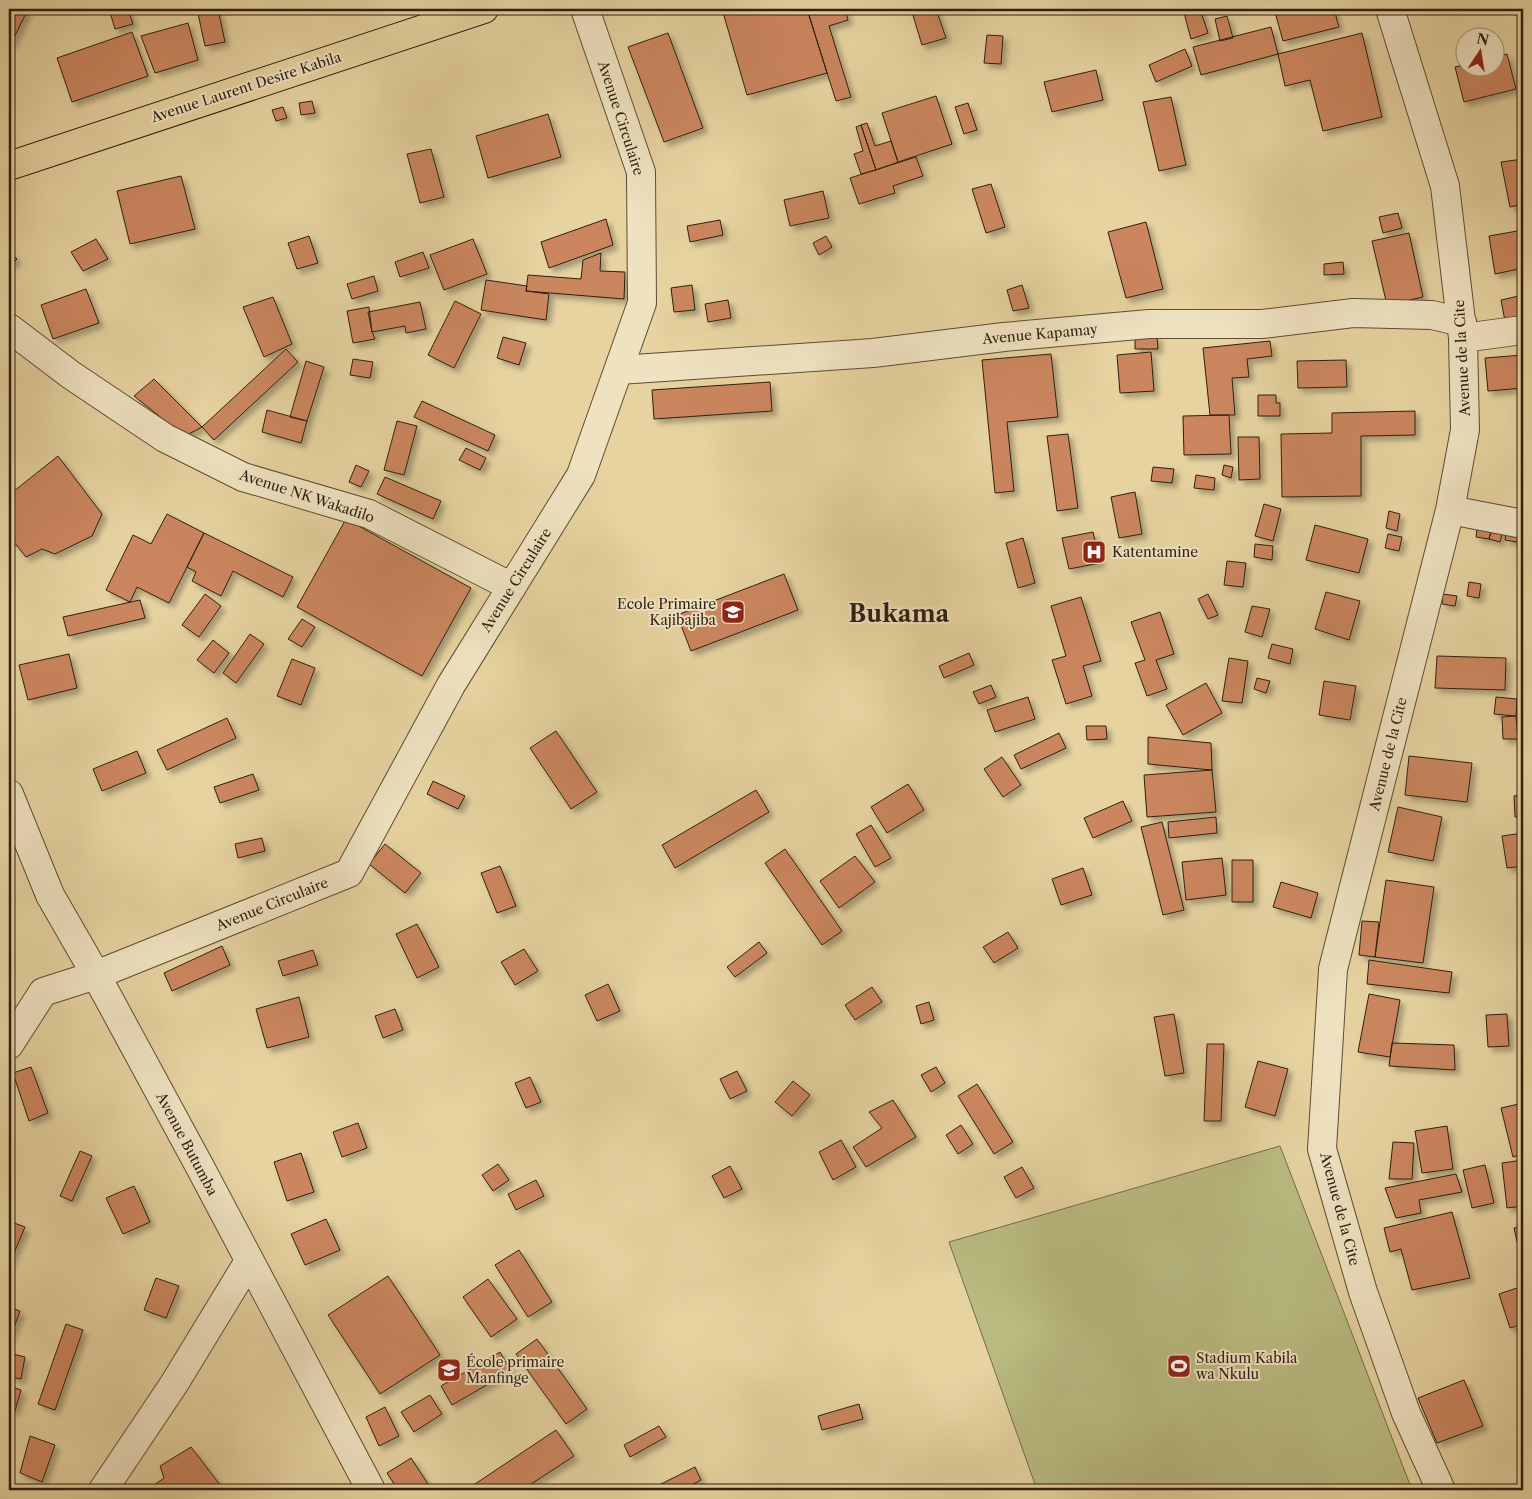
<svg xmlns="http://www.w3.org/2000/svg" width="1532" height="1499" font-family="'Libre Caslon Text',serif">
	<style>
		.green { fill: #b9bb81; stroke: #746d48 }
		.building { fill: #cb865e; stroke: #2e1f10; filter: url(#shadow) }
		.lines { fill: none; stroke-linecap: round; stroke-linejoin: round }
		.minor-casing { stroke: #5c4c34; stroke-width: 30 }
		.major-casing { stroke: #2e1f10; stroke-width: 30 }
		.minor { stroke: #efe2c1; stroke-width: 28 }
		.major { stroke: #e6d3a0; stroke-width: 28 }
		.labels { text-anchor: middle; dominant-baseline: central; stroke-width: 4; stroke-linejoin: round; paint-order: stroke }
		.street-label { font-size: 14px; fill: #2e1f10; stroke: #efe2c1 }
		.poi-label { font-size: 14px; fill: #2e1f10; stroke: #efe2c1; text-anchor: start }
		.town-label { font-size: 24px; font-weight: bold; fill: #2e1f10; stroke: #efe2c1 }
	</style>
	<defs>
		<filter id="shadow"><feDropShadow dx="4.5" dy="4.5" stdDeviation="2.5" flood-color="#0004"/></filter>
	</defs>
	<rect width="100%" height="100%" fill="#e6d3a0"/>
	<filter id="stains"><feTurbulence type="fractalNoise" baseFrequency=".004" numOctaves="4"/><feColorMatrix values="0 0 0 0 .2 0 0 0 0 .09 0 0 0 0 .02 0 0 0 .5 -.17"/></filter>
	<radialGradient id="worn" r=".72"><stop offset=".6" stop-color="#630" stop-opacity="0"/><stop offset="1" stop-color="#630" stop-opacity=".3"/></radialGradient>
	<path class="green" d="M1280,1146L1412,1490H1037L949,1242Z"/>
	<path class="building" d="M9,9H28L9,48Z
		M109,9H128L133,24L115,29Z
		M197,9H218L225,42L205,46Z
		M722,9H807L827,73L747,95Z
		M807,9H845L848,20L829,26L851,97L836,101Z
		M911,9H936L946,38L922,45Z
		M1183,9H1200L1208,33L1191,39Z
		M1286,9H1334L1339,27L1283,41L1275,12Z
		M1227,16L1233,38L1220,41L1215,19Z
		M188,23L198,60L155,73L141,36Z
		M1271,27L1278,54L1201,75L1193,47Z
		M132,32L148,76L72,102L57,58Z
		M668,33L703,128L664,142L628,47Z
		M1362,33L1382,117L1323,131L1310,80L1285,86L1278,54Z
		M987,35L1003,36L1001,64L984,63Z
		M1185,49L1192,66L1156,82L1149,65Z
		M1507,54L1516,89L1464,102L1455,67L1464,65V68H1494V57Z
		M1096,70L1103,100L1052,112L1044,82Z
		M936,96L952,144L898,162L882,113Z
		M1171,97L1186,165L1159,171L1143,102Z
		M312,101L315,113L301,115L299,103Z
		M968,103L977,130L964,134L955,107Z
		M283,107L287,118L276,121L272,110Z
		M548,114L561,157L488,178L476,136Z
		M867,123L875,146L891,141L898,162L876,170L861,125Z
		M861,125L876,170L861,174L854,154L863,151L856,127Z
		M431,149L444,197L420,203L407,154Z
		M916,157L923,176L893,186L895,193L859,204L850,178Z
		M1523,159V204L1510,207L1501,162Z
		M181,176L195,229L130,244L117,191Z
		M991,184L1005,227L986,233L972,189Z
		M823,191L829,218L790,226L784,200Z
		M1398,213L1402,228L1383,233L1379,217Z
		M606,219L613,245L549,268L541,242Z
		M720,220L723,235L690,242L687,226Z
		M1146,222L1163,289L1126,298L1108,232Z
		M1523,230V268L1495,274L1489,236Z
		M1409,233L1423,297L1387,305L1372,241Z
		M309,236L318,263L297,269L288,243Z
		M826,236L832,247L819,255L813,243Z
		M96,239L108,259L83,271L71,252Z
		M473,239L487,274L444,290L430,255Z
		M9,251L17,259L9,267Z
		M423,252L429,268L400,277L395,262Z
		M601,253L600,271L625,272L624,299L526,291L528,275L581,279L583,260Z
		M1343,262L1344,274L1324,275V264Z
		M374,276L378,291L352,299L347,284Z
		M486,280L527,286L526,291L549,294L546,320L481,310Z
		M692,285L695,310L674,312L671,288Z
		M1022,285L1029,308L1013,311L1007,290Z
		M86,289L99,323L53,339L41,305Z
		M1523,295V317L1505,321L1501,300Z
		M273,297L292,344L264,357L243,307Z
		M728,300L731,318L708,322L705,304Z
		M455,301L481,314L454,368L428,355Z
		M420,302L426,329L406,333L405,326L372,332L368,312Z
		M369,307L372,332L375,339L353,343L347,311Z
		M1135,336H1157L1158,349H1135Z
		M503,337L526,343L519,365L497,358Z
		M1270,341L1272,356L1247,359L1249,377L1232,378L1235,415H1210L1203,348Z
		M286,349L298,362L214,440L202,427Z
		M1151,352L1154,391L1120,393L1117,355Z
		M1051,354L1058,417L1007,422L1014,491L995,493L982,360Z
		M1523,355V388L1488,391L1485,358Z
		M353,359L373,362L370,378L350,375Z
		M1346,360L1347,387L1298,388L1297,361Z
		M306,361L324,367L307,421L290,417Z
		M154,379L202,427L187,435L164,420L134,396Z
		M770,382L772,411L654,419L652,390Z
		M1258,395H1276V403H1280V416H1258Z
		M422,401L495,435L488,451L414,417Z
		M267,410L307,421L301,443L262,432Z
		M1415,411V435L1361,436V496L1282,497L1281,434L1332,433V413Z
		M1229,415L1231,454L1184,455L1183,416Z
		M397,421L417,426L404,475L384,470Z
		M1068,434L1078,508L1057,511L1047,436Z
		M1238,437H1259L1260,479L1239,480Z
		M466,448L486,458L480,470L459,460Z
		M58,456L102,514L92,536L55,554L42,549L26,557L9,536V495Z
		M356,465L369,471L361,487L349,482Z
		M1224,465L1233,467L1231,478L1222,475Z
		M1153,467L1174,469L1172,483L1151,481Z
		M1196,475L1215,478L1214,490L1194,488Z
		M385,477L441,501L433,519L377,494Z
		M1135,492L1142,534L1119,538L1111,497Z
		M1264,504L1281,509L1273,541L1255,536Z
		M1389,511L1400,514L1397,531L1386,528Z
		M167,514L204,533L169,603L137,587L130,602L106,590L133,535L151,544Z
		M346,519L471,588L422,676L297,607Z
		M1478,521L1493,524L1489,539L1476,537Z
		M1493,524L1504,526L1500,542L1489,539Z
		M1315,525L1368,539L1359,573L1306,560Z
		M1507,528L1523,531V543L1505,540Z
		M1093,532L1100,563L1069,569L1062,538Z
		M204,533L293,577L283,597L233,571L221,596L192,581L196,572L187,567Z
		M1388,534L1402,537L1399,551L1385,548Z
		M1023,538L1035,583L1018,588L1006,543Z
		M1255,544L1273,546L1272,560L1254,557Z
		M1227,561L1246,563L1243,587L1224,585Z
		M784,574L798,610L691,651L677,615Z
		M1469,582L1481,584L1479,598L1467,596Z
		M1326,592L1360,601L1349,640L1315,629Z
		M205,594L221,606L199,637L182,625Z
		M1208,594L1218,615L1208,619L1198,599Z
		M1443,594L1457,596L1455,606L1442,604Z
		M1081,597L1101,661L1083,666L1092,696L1066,704L1052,660L1066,656L1051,606Z
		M140,600L145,618L68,636L63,617Z
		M1252,606L1270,609L1262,637L1245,632Z
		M1160,612L1174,654L1156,660L1167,689L1147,696L1135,663L1145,660L1131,622Z
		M302,619L315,627L302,647L288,639Z
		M250,634L264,644L236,683L223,673Z
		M213,640L229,653L214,673L197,660Z
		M1272,644L1293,649L1290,664L1268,658Z
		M969,653L974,665L944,678L939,666Z
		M69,654L77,688L28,700L19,665Z
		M1437,656L1506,658L1505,690L1435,688Z
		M1229,658L1248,661L1242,703L1222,701Z
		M292,659L315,668L301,705L277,696Z
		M1257,678L1270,681L1266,693L1254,689Z
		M1324,681L1356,686L1350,720L1319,715Z
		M1206,683L1222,713L1183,735L1166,705Z
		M991,685L996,697L979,704L973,692Z
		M1028,697L1035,719L995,732L987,710Z
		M1496,697L1517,699L1516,716L1494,714Z
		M1516,716L1518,739H1503L1502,717Z
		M227,718L236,738L167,770L157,750Z
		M1086,726H1106L1107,739L1087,740Z
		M556,731L597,792L571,809L530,748Z
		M1059,733L1066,748L1021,769L1014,755Z
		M1148,737L1211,743L1212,770L1148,764Z
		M137,751L146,773L102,791L93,769Z
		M1409,756L1472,763L1467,802L1405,795Z
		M1002,757L1021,785L1003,797L984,769Z
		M1212,770L1216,812L1147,817L1144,775Z
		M253,774L259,790L220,803L214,787Z
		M433,781L465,796L458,809L427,794Z
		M908,784L924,810L887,833L871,807Z
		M756,790L769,812L675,868L662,845Z
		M1523,794V816L1515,817L1514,796Z
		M1123,801L1132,821L1093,838L1084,818Z
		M1398,807L1442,817L1433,861L1388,852Z
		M1216,817L1217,833L1169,838L1168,822Z
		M1162,822L1184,910L1163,915L1141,827Z
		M871,825L891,858L875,867L856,834Z
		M1523,833V866L1507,868L1502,836Z
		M262,838L265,851L238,858L235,844Z
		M385,844L421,873L405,893L369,864Z
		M785,849L842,931L822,945L765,863Z
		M855,856L875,882L839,908L820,881Z
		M1222,858L1226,895L1186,900L1182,862Z
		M1232,860H1253V902H1232Z
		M500,866L516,906L497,913L481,873Z
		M1083,868L1092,895L1061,905L1052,879Z
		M1386,880L1434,887L1423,963L1375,957Z
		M1281,882L1318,893L1311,918L1273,907Z
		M1362,921L1379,922L1375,957L1359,955Z
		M417,924L439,967L417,978L396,934Z
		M1008,932L1018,948L994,963L983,947Z
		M759,942L767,953L735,977L727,967Z
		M222,946L230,965L172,991L164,973Z
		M524,949L538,971L515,985L501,962Z
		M313,950L318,965L283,976L278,961Z
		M1369,960L1452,972L1449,993L1367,984Z
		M608,984L620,1011L597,1021L585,995Z
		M872,987L882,1002L855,1020L845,1005Z
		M1369,994L1400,1000L1390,1057L1358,1052Z
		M299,997L309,1037L267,1048L256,1009Z
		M929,1002L934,1020L921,1024L916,1006Z
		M395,1009L403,1030L383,1038L375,1016Z
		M1174,1014L1184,1073L1165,1076L1154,1017Z
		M1507,1014L1509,1046L1488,1047L1486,1015Z
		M1392,1043L1454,1045L1455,1070L1389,1066Z
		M1207,1044H1224L1221,1121H1204Z
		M1519,1050H1523V1063H1518Z
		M1258,1061L1288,1069L1275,1116L1245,1107Z
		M31,1067L48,1113L29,1121L13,1073Z
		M936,1067L945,1083L931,1092L921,1075Z
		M737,1071L747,1091L730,1099L720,1079Z
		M530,1077L541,1102L526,1108L515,1083Z
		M793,1081L810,1095L792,1116L775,1102Z
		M977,1084L1013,1142L994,1154L958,1096Z
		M893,1100L916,1137L866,1167L853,1147L882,1128L869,1112Z
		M1523,1103V1154L1513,1157L1501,1108Z
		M358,1123L367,1148L342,1157L333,1132Z
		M961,1125L973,1144L958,1154L946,1135Z
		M1447,1126L1453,1169L1422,1173L1415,1131Z
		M841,1140L856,1167L833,1180L819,1152Z
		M1393,1142L1414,1143L1412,1179H1389Z
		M80,1151L92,1156L72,1201L60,1196Z
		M301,1153L314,1192L287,1201L274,1162Z
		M1523,1160V1206L1507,1208L1502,1163Z
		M498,1164L509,1180L493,1191L482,1175Z
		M1485,1165L1494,1203L1472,1208L1463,1170Z
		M730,1166L742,1189L724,1198L712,1176Z
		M1022,1167L1034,1188L1016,1198L1004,1177Z
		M1456,1174L1462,1192L1419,1200L1421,1213L1396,1218L1385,1188Z
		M536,1180L544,1196L516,1210L508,1194Z
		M134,1186L150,1222L123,1234L106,1198Z
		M1452,1212L1470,1278L1412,1290L1401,1249L1390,1252L1384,1228Z
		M326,1219L340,1250L305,1265L291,1234Z
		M9,1221L25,1227L9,1265Z
		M1523,1226V1245L1518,1246L1514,1228Z
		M519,1250L552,1302L528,1317L495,1265Z
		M388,1276L440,1355L380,1394L328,1315Z
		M156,1278L179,1286L166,1318L144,1310Z
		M488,1279L517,1319L491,1337L463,1297Z
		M1523,1286V1324L1510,1328L1499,1294Z
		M9,1307L20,1311L9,1341Z
		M66,1324L83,1330L55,1410L38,1404Z
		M537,1339L587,1409L566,1424L516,1354Z
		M500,1352L511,1371L452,1405L441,1386Z
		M9,1353L25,1357L21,1379L9,1376Z
		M1464,1380L1483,1426L1437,1443L1418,1398Z
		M9,1386L21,1390L15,1411L9,1410Z
		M430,1395L442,1414L414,1432L401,1412Z
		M859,1404L863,1419L822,1430L818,1416Z
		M385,1407L399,1436L379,1446L366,1417Z
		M659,1426L666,1437L630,1457L624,1445Z
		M556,1430L574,1456L522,1490H466Z
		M30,1436L55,1445L42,1482L20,1473Z
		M191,1447L224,1490H159L154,1485L164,1478L160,1466Z
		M411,1458L432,1490H398L387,1473Z
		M695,1467L701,1480L682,1490H659L657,1486Z"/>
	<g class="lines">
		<g class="minor-casing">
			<path id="minor" d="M1390,9L1445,186L1463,338L1465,430L1450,510L1333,969L1322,1149L1363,1292L1406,1413L1441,1490
				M9,328L71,375L165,438L243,477L369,514L512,587
				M1463,338L1523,330
				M619,370L873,353L1004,337L1149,324H1262L1353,313L1432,315L1462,322
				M1450,510L1523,524
				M9,794L50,895L96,975L200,1167L371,1490
				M9,1045L43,992L96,975L349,873L451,685L581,475L642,303L641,172L585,9
				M103,1490L174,1384L249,1261"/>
		</g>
		<g class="major-casing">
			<path id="major" d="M9,166L484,9"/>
		</g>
		<use href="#minor" class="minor"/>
		<use href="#major" class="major"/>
	</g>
	<defs>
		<g id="hospital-square" transform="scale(1.25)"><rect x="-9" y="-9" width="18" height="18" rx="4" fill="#8f2418" stroke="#efe2c1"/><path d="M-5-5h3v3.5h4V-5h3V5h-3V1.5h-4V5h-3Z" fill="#fff"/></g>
		<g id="school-square" transform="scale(1.25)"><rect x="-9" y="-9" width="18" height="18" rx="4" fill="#8f2418" stroke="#efe2c1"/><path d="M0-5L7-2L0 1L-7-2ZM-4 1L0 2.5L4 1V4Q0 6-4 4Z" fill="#fff"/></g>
		<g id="stadium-square" transform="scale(1.25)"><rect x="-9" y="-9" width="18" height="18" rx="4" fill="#8f2418" stroke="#efe2c1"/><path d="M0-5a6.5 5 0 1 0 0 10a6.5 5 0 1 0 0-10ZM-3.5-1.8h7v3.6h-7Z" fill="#fff"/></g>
	</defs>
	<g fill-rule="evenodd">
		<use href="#hospital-square" x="1094" y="552"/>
		<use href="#school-square" x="733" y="612"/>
		<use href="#stadium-square" x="1179" y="1366"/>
		<use href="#school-square" x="449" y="1370"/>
	</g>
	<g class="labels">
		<g class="street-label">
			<text transform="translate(246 87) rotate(-18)">Avenue Laurent Desire Kabila</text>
			<text transform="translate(621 118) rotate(72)">Avenue Circulaire</text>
			<text transform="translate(1040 334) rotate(-5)">Avenue Kapamay</text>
			<text transform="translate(1462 358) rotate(-93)">Avenue de la Cite</text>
			<text transform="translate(307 496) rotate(18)">Avenue NK Wakadilo</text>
			<text transform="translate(516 580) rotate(-58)">Avenue Circulaire</text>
			<text transform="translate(1388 754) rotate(-76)">Avenue de la Cite</text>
			<text transform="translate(272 904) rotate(-22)">Avenue Circulaire</text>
			<text transform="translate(187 1144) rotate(62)">Avenue Butumba</text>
			<text transform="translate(1340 1209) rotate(75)">Avenue de la Cite</text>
		</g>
		<g class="poi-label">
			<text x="1112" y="552">Katentamine</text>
			<text x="716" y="604" text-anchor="end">Ecole Primaire<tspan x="716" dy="16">Kajibajiba</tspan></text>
			<text x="1196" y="1358">Stadium Kabila<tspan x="1196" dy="16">wa Nkulu</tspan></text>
			<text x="466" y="1362">École primaire<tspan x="466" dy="16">Manfinge</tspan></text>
		</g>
		<g class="town-label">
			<text x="899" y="613">Bukama</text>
		</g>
	</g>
	<rect width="1532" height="1499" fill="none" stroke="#e6d3a0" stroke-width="30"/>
	<rect x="10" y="10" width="1512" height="1479" fill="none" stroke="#2e1f10" stroke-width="2.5"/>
	<rect x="15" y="15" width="1502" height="1469" fill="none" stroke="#2e1f10"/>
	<g transform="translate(1480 52) rotate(12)"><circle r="24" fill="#efe2c1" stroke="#a2947a"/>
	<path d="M0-4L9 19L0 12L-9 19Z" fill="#8f2418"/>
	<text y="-8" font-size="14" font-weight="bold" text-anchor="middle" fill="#2e1f10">N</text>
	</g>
	<rect width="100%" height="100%" filter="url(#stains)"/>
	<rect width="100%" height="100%" fill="url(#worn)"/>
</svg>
